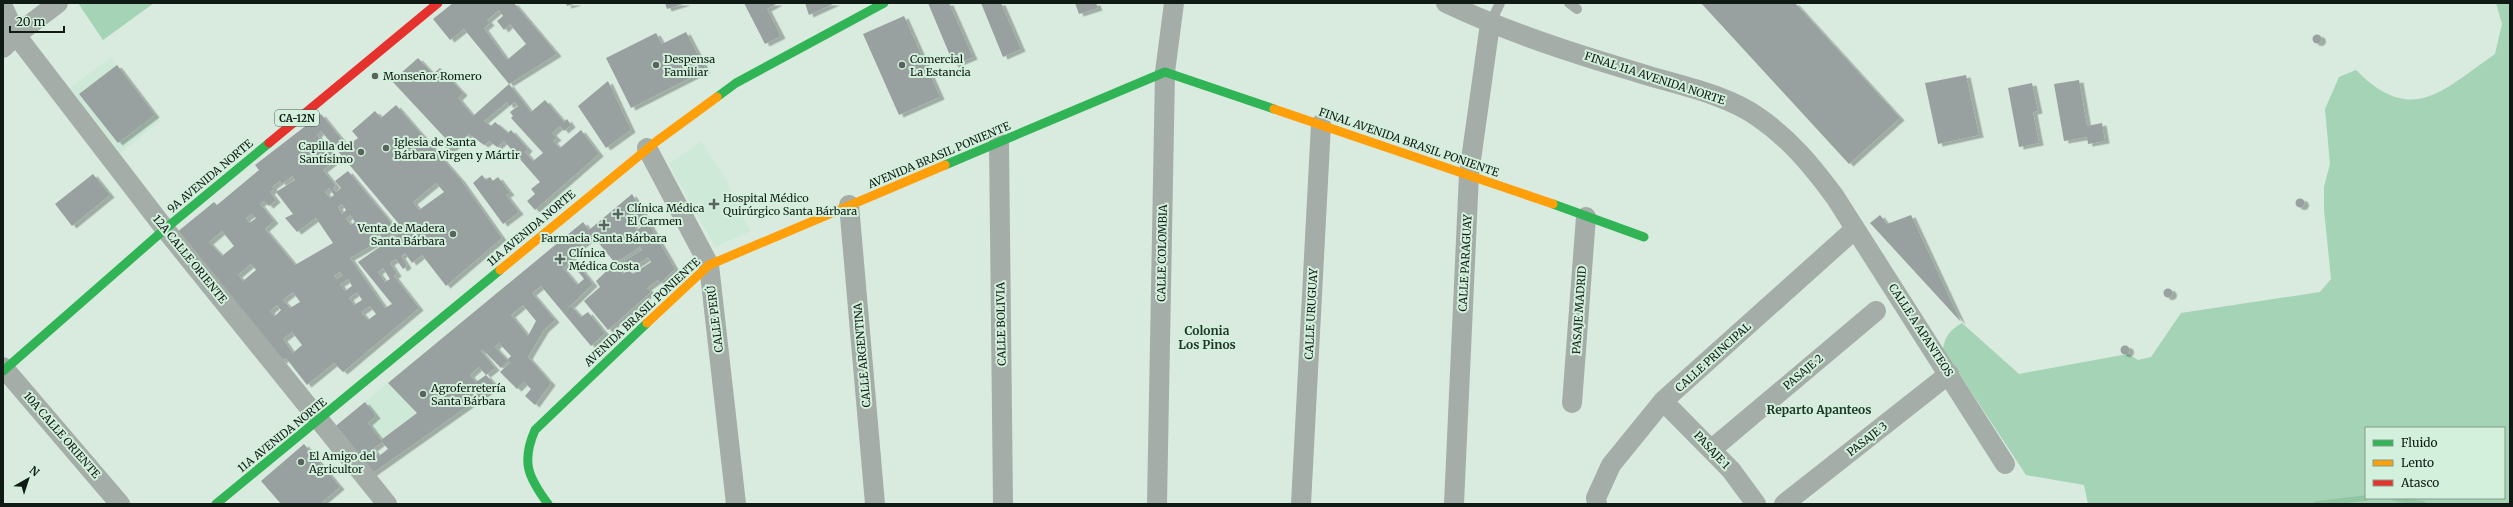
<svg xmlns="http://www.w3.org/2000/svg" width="2513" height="507" font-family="Merriweather,serif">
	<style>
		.built { fill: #cee9d7 }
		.forest { fill: #a4d3b6; fill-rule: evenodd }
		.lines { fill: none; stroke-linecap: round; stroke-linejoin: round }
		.stream { stroke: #90c6a4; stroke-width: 5.5 }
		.building { fill: #99a0a0; fill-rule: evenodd; filter: url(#shadow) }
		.lane { stroke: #a5ada8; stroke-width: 10 }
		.street { stroke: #a5ada8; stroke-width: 20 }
		.fast { stroke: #30b455; stroke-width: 9 }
		.slow { stroke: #ff9f0a; stroke-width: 9 }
		.jam { stroke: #e5322d; stroke-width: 9 }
		.poi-dot { fill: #57635c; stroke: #d3f0dc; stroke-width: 1.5 }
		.labels { text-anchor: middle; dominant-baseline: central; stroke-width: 4; stroke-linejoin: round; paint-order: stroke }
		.shield { fill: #d3f0dc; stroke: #4b5b51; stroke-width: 1 }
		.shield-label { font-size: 10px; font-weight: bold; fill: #111b15 }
		.poi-label { font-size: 11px; fill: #111b15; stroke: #d3f0dc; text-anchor: start }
		.street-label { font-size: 11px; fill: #111b15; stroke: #d3f0dc }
		.neighbourhood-label { font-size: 12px; font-weight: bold; fill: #1e3527; stroke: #d3f0dc }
	</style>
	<defs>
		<filter id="shadow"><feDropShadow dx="4.5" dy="2.5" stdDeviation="0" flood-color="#0004"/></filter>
	</defs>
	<rect width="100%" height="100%" fill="#d9eadf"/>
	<path class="built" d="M111,57L160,121L118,155L67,90Z
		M701,141L724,176L750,231L715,247L669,164Z
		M439,341L462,381L477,400L395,458L356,409Z"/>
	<path class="forest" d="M78,3H154L103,40Z
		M2496,3H2510V504H2088L2084,485L2026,475L1943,349C1945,336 1950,330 1962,323L2019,374L2128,354L2138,360L2151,357L2181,313L2320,292L2331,279L2324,210V187L2330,164L2325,109L2339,77L2356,70C2412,127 2443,90 2495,54L2502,24ZM2366,428H2504V498H2366Z"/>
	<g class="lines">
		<path class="stream" d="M2394,498L2423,504
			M2316,504L2366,498"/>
	</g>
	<path class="building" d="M453,3H514L557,54L509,84L464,29L450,40L433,19ZM499,10L503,16L497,21L504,30L510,24L526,44L507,60L484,28L490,23L487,20Z
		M566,3H577L567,6Z
		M665,3H686L667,9Z
		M744,3H778L767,9L781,36L765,44Z
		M805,3H835L809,15Z
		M928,3H949L973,57L954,65Z
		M981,3H1001L1021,49L1003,57Z
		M1075,3H1096L1098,8L1079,14Z
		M1701,3H1795L1900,118L1849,164Z
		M904,16L940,97L899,115L863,34Z
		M686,32L706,70L631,108L606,58L656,33L662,44Z
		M2312.5 39a4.5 4.5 0 1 1 9 0a4.5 4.5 0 1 1-9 0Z
		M418,58L433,74L440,68L463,93L458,98L473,116L509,84L531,112L545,100L564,122L567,119L571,125L564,131L560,126L552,133L557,138L553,141L560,148L581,130L599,154L535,210L527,201L535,194L531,189L540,182L504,141L497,147L489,141L484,145L469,134L449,151L441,142L446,139L392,81ZM507,102L509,106L515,102L518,106L510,112L513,116L511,118L543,153L533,161L525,152L528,149L511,130L508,133L495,122L491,126L484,121Z
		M117,65L155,115L118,143L79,94Z
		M1966,75L1979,135L1938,144L1925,83Z
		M2079,80L2087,126L2102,123L2105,141L2088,144L2087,137L2064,141L2054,84Z
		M608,81L631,130L606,148L578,106Z
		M2032,83L2038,111L2033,112L2039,143L2019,147L2008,88Z
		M396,105L461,180L502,238L446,286L422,255L412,263L405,253L401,256L407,266L403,269L396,259L390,263L397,274L394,276L419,308L343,372L334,363L307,385L286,358L282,361L176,233L214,202L217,205L259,170L255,165L321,114L347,146L358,138L352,131L375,111L381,118ZM321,131L404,230L358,262L392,304L385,308L350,258L376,243L371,236L377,231L383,239L397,230L348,171L335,181L341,188L336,192L333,188L336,186L323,170L337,159L317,135ZM292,176L295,180L276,192L293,214L285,218L297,232L316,218L333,243L295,265L265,229L274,221L260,204L264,201L269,206L276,200L270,192L274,189L272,187L280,181L282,184ZM436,183L444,192L419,210L413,202ZM329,188L334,195L330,198L325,192ZM342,204L346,210L342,214L338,207ZM252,214L256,218L250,223L246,218ZM350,215L355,222L351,225L346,219ZM222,231L234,246L222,256L209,242ZM251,264L256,270L243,281L238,275ZM383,268L390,279L385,282L378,272ZM340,272L343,275L337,279L334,276ZM348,279L352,286L345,291L340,284ZM293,292L300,302L290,308L283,300ZM357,292L362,300L354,305L349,298ZM277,305L281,310L275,316L270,311ZM370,306L376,314L368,320L361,312ZM292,332L302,345L293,353L283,339Z
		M93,174L110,195L72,226L55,204Z
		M482,175L486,180L490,177L493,181L498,177L510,193L506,195L519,212L503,224L473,183Z
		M632,194L645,216L633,225L637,230L648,222L675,269L660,283L658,280L647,288L651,292L608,330L584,301L600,287L596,281L615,263L623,274L629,270L624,261L642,250L640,247L615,263L593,236L570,255L574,259L563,268L577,285L584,279L573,265L576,263L593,284L567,309L571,306L581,317L588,312L605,333L591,346L541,286L532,293L555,320L544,330L528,357L551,383L535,405L525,396L531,389L524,382L517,389L500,372L510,363L508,361L501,368L483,350L481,351L495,368L486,375L479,367L470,375L476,382L486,375L496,386L370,475L332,429L365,402L376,416L368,423L381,440L417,413L388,383L583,222L589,230ZM648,257L651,262L633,274L629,270ZM523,305L536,321L528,336L511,315ZM499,343L511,356L507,360L495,347ZM382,442L388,449L379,456L373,449Z
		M2295.5 203a4.5 4.5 0 1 1 9 0a4.5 4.5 0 1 1-9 0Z
		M1880,215L1887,224L1911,215L1961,322L1870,223Z
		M2163.5 293a4.5 4.5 0 1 1 9 0a4.5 4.5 0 1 1-9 0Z
		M2120.5 350a4.5 4.5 0 1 1 9 0a4.5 4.5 0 1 1-9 0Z
		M304,444L340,487L320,504H281L261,481Z"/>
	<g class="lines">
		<path class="lane" d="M1569,3L1577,9
			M1490,24L1500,3"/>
		<path class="street" d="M1446,3C1507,32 1572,53 1636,72C1676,85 1724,93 1758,117C1790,139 1813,167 1835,197L2005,464
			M3,7L16,35L165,229L387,504
			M3,48L16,35L58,3
			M999,143L1003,504
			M647,148L709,265L736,504
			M849,205L875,504
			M3,367L120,504
			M1663,401L1731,470L1756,504
			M1572,403L1586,217
			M1712,449L1876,311
			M1157,504L1165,72L1174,3
			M1301,504L1321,124
			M1454,504L1469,174L1490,24
			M1597,504L1596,498L1611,465L1663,401L1855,229
			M1784,504L1949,374"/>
		<path class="fast" d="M717,97L736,83L884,3
			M945,165L1165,72L1274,109
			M1553,204L1644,237
			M3,371L165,229L269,143
			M216,504L500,270
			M548,504C528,477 521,462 535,430L647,323"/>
		<path class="slow" d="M1274,109L1553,204
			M500,270L657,141L717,97
			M647,323L709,265L945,165"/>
		<path class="jam" d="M269,143L438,3"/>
	</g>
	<g class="poi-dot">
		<circle cx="656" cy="65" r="4"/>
		<circle cx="902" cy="65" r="4"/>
		<circle cx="375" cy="76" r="4"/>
		<circle cx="386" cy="148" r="4"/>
		<circle cx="361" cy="152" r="4"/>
		<path d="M712 198h4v4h4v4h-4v4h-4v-4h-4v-4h4z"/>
		<path d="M616 208h4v4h4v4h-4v4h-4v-4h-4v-4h4z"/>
		<path d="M602 219h4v4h4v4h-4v4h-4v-4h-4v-4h4z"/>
		<circle cx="453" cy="234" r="4"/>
		<path d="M558 253h4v4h4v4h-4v4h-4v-4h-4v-4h4z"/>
		<circle cx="423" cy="394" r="4"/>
		<circle cx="301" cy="462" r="4"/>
	</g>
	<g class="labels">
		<rect class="shield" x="275" y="110" width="44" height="16" rx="3"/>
		<g class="shield-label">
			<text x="297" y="118">CA-12N</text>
		</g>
		<g class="poi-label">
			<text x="664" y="59">Despensa<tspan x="664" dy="13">Familiar</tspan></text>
			<text x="910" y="59">Comercial<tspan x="910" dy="13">La Estancia</tspan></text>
			<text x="383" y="76">Monseñor Romero</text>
			<text x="394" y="142">Iglesia de Santa<tspan x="394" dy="13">Bárbara Virgen y Mártir</tspan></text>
			<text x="353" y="146" text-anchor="end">Capilla del<tspan x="353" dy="13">Santísimo</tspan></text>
			<text x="723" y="198">Hospital Médico<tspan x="723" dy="13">Quirúrgico Santa Bárbara</tspan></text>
			<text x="627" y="208">Clínica Médica<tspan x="627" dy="13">El Carmen</tspan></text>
			<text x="445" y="228" text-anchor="end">Venta de Madera<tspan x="445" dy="13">Santa Bárbara</tspan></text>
			<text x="604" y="238" text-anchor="middle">Farmacia Santa Bárbara</text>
			<text x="569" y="253">Clínica<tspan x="569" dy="13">Médica Costa</tspan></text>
			<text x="431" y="388">Agroferretería<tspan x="431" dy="13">Santa Bárbara</tspan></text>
			<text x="309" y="456">El Amigo del<tspan x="309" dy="13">Agricultor</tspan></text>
		</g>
		<g class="street-label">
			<text transform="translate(1655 78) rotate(18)">FINAL 11A AVENIDA NORTE</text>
			<text transform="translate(1409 142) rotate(19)">FINAL AVENIDA BRASIL PONIENTE</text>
			<text transform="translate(939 155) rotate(-23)">AVENIDA BRASIL PONIENTE</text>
			<text transform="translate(210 176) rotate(-40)">9A AVENIDA NORTE</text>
			<text transform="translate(531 228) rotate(-40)">11A AVENIDA NORTE</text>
			<text transform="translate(1162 253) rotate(-89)">CALLE COLOMBIA</text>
			<text transform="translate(190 259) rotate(51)">12A CALLE ORIENTE</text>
			<text transform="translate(1465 263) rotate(-87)">CALLE PARAGUAY</text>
			<text transform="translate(1579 310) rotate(-86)">PASAJE MADRID</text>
			<text transform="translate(642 312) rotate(-43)">AVENIDA BRASIL PONIENTE</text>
			<text transform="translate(1311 314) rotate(-87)">CALLE URUGUAY</text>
			<text transform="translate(715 319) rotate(-97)">CALLE PERÚ</text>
			<text transform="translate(1001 324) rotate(-91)">CALLE BOLIVIA</text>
			<text transform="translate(1921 330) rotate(57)">CALLE A APANTEOS</text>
			<text transform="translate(862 355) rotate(-95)">CALLE ARGENTINA</text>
			<text transform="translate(1713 357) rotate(-42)">CALLE PRINCIPAL</text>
			<text transform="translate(1803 372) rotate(-40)">PASAJE 2</text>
			<text transform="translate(62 435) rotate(49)">10A CALLE ORIENTE</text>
			<text transform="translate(282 435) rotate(-39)">11A AVENIDA NORTE</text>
			<text transform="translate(1867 439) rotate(-38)">PASAJE 3</text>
			<text transform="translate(1712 450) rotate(47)">PASAJE 1</text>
		</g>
		<g class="neighbourhood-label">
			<text x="1207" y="330">Colonia<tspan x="1207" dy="14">Los Pinos</tspan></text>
			<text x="1819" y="409">Reparto Apanteos</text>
		</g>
	</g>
	<rect width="2513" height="507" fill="none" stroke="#111b15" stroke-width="8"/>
	<rect x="2365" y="427" width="140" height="72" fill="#d3f0dc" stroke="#859b8c"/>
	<rect x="2373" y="440" width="20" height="6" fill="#30b455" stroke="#859b8c"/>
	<text x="2401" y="447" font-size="12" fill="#111b15">Fluido</text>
	<rect x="2373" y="460" width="20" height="6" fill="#ff9f0a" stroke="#859b8c"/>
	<text x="2401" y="467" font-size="12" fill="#111b15">Lento</text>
	<rect x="2373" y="480" width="20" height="6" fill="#e5322d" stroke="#859b8c"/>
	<text x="2401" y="487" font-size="12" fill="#111b15">Atasco</text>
	<g transform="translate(28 479) rotate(39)" stroke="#d3f0dc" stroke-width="3" paint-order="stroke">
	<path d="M0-3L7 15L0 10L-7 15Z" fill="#111b15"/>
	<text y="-6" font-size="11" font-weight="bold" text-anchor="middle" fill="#111b15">N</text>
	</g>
	<path d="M10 26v6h54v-6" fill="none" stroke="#111b15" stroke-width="2"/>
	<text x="16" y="26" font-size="12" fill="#111b15" stroke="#d3f0dc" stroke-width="3" paint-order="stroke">20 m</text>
</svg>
